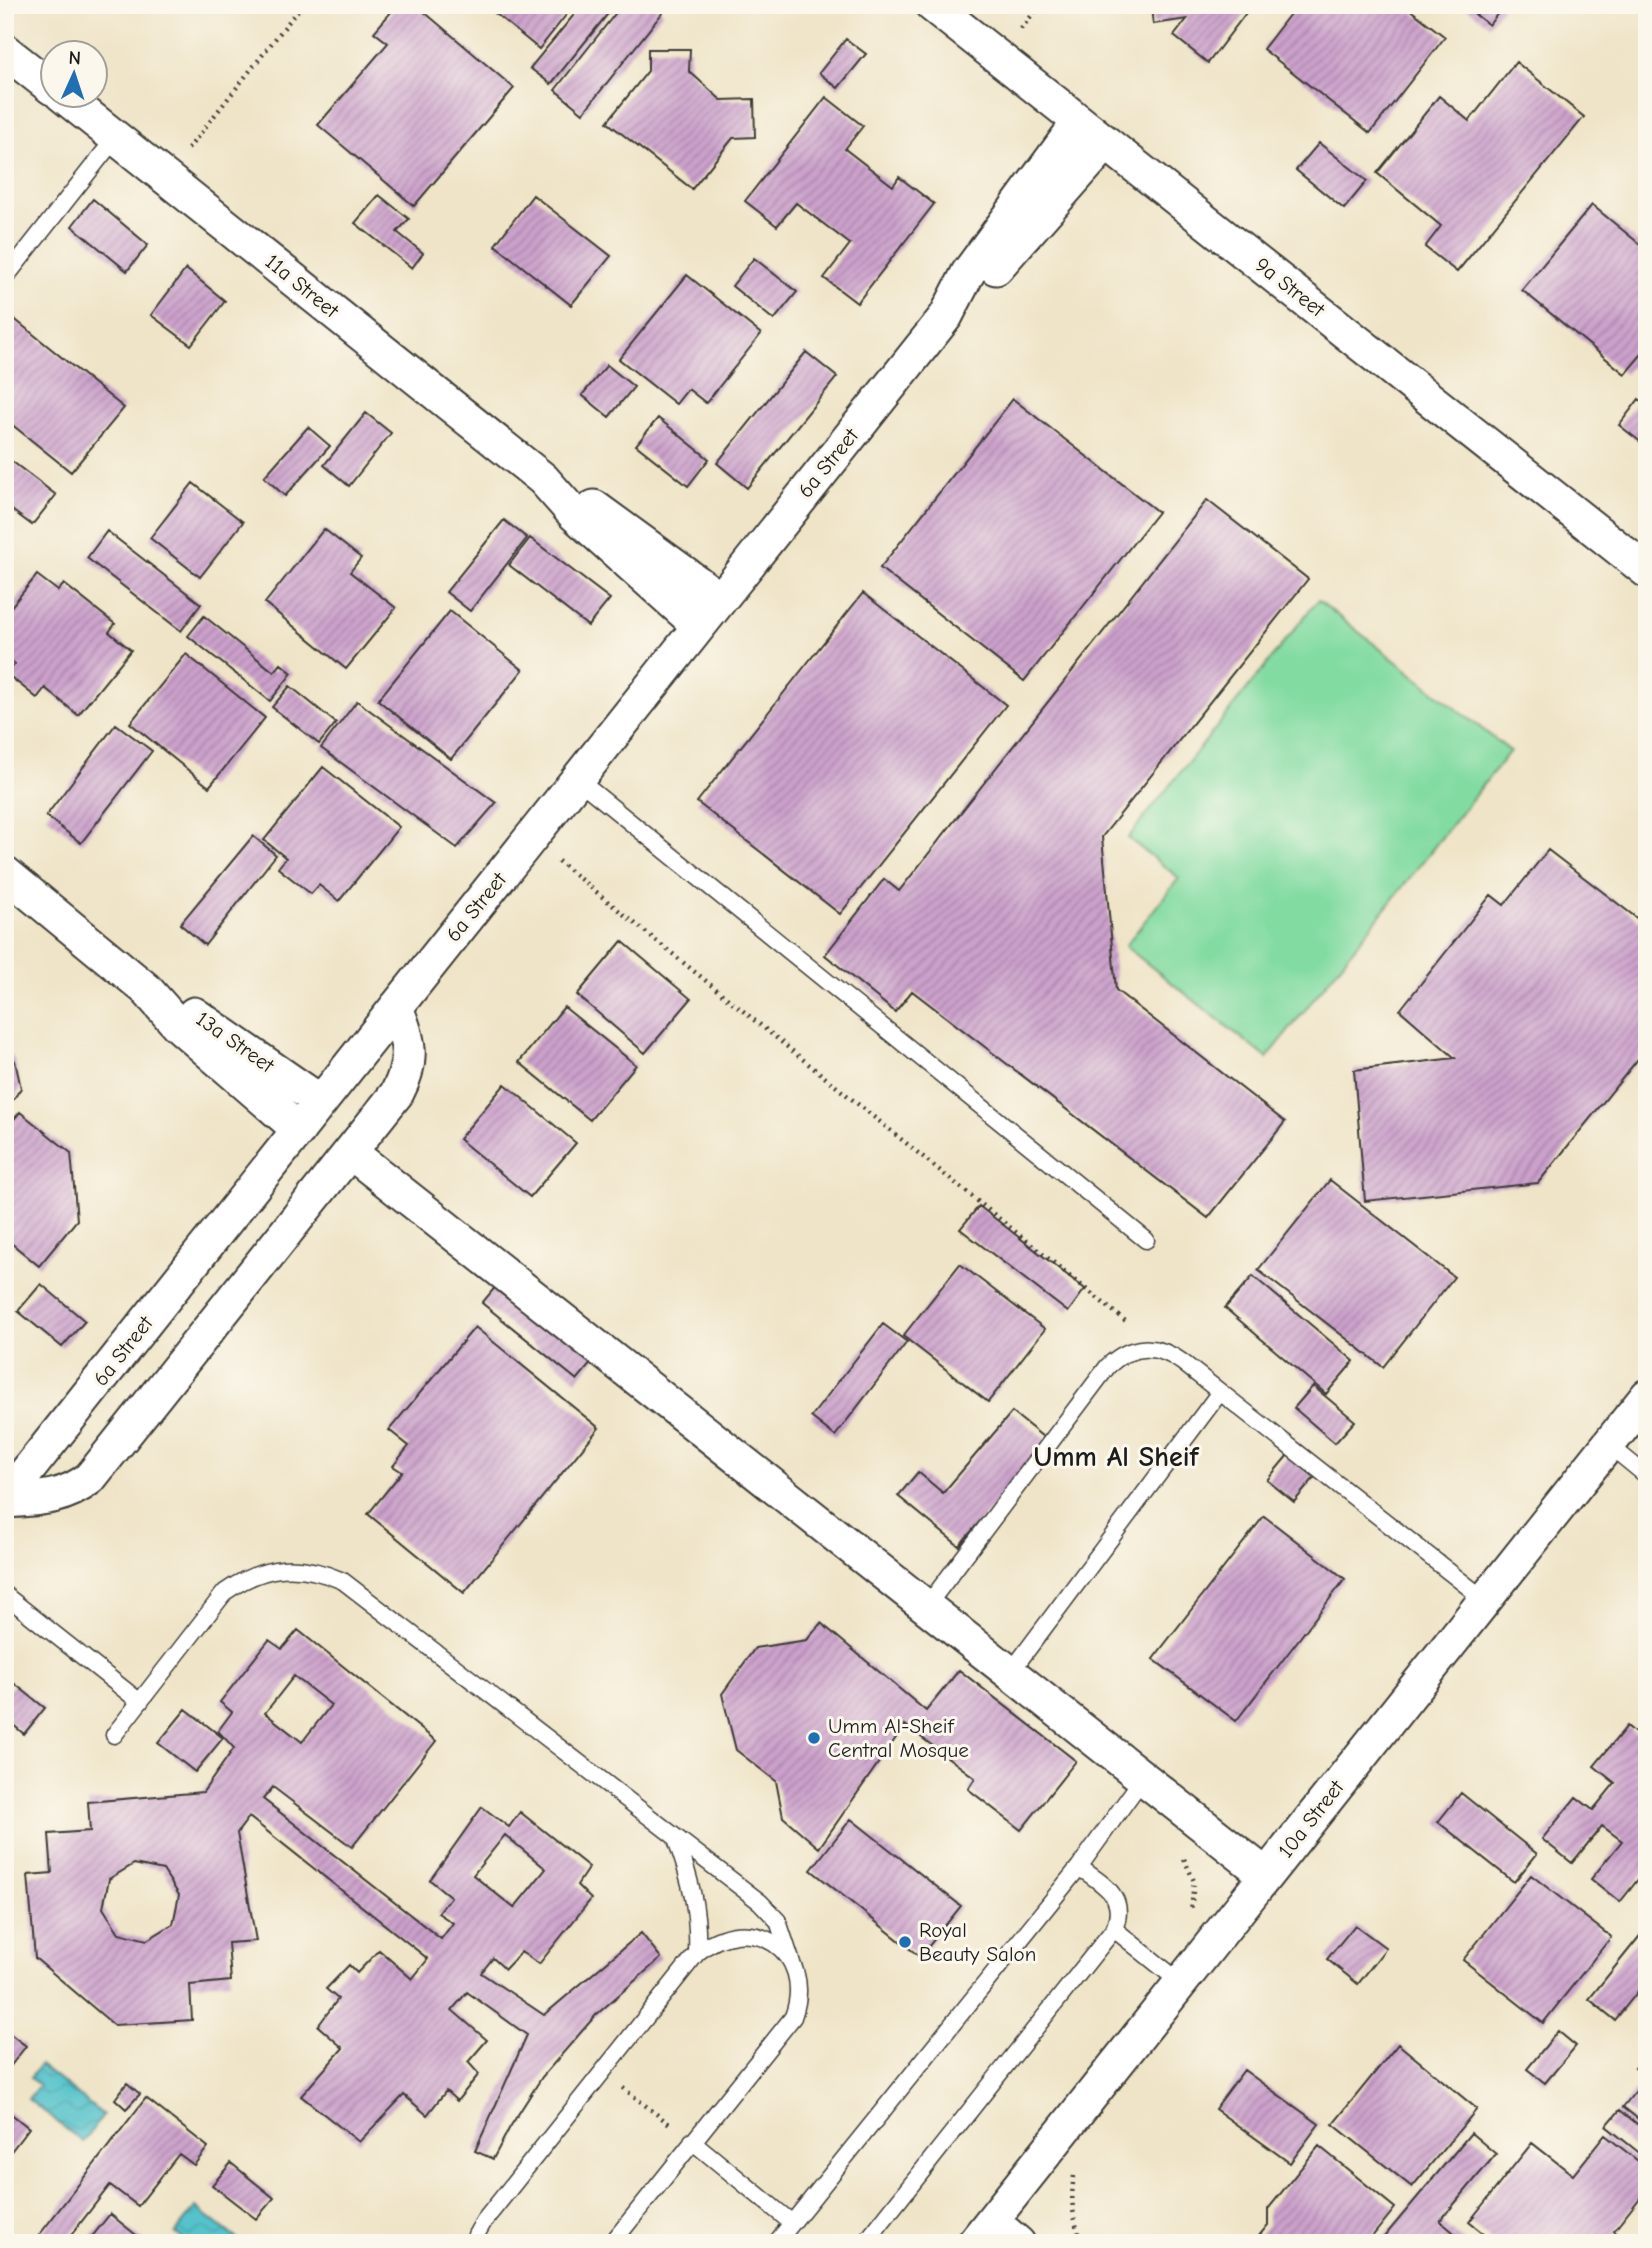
<svg xmlns="http://www.w3.org/2000/svg" width="1652" height="2248" font-family="'Comic Neue',sans-serif">
	<style>
		.park { fill: #82dba1; stroke: #4f7c5e; stroke-width: 2 }
		.water { fill: url(#water-waves); stroke: #387074; stroke-width: 2 }
		.building { fill: url(#building-hatch); fill-rule: evenodd }
		.lines { fill: none; stroke-linecap: round; stroke-linejoin: round }
		.lane-casing { stroke: #3c3a36; stroke-width: 19 }
		.street-casing { stroke: #3c3a36; stroke-width: 37 }
		.path { stroke: #3c3a36; stroke-width: 4.5; stroke-dasharray: 2 5; stroke-linecap: butt }
		.lane { stroke: #fff; stroke-width: 16 }
		.street { stroke: #fff; stroke-width: 33 }
		.poi-dot { fill: #1f6fb2; stroke: #fbf7ec; stroke-width: 2.5 }
		.labels { text-anchor: middle; dominant-baseline: central; stroke-width: 6; stroke-linejoin: round; paint-order: stroke }
		.street-label { font-size: 21px; fill: #1c1c1c; stroke: #fbf7ec }
		.poi-label { font-size: 21px; fill: #1c1c1c; stroke: #fbf7ec; text-anchor: start }
		.district-label { font-size: 28px; font-weight: bold; fill: #1c1c1c; stroke: #fbf7ec }
	</style>
	<defs>
		<pattern id="water-waves" width="16" height="10" patternUnits="userSpaceOnUse" patternTransform="scale(1.75)"><rect width="16" height="10" fill="#55c3cb"/><path d="M0 5q4-4 8 0t8 0" fill="none" stroke="#49a7ae"/></pattern>
		<pattern id="building-hatch" width="6" height="6" patternUnits="userSpaceOnUse" patternTransform="scale(1.75)"><rect width="6" height="6" fill="#cca1cc"/><path d="M-1 1l2-2M0 6l6-6M5 7l2-2" fill="none" stroke="#a582a5"/></pattern>
	</defs>
	<rect width="100%" height="100%" fill="#fbf7ec"/>
	<filter id="ink" filterUnits="userSpaceOnUse"><feTurbulence type="fractalNoise" baseFrequency=".0143" numOctaves="2"/><feDisplacementMap in="SourceGraphic" scale="14" xChannelSelector="R" yChannelSelector="G"/><feConvolveMatrix kernelMatrix="1 2 1 2 8 2 1 2 1" color-interpolation-filters="sRGB"/></filter>
	<filter id="wash" filterUnits="userSpaceOnUse"><feTurbulence type="fractalNoise" baseFrequency=".00686" numOctaves="4" result="noise"/><feDisplacementMap in="SourceGraphic" scale="28" xChannelSelector="R" yChannelSelector="G"/><feGaussianBlur stdDeviation="1.57" result="paint"/><feColorMatrix in="noise" values="0 0 0 0 0 0 0 0 0 0 0 0 0 0 0 0 0 1.4 0 .05"/><feComposite in="paint" operator="in"/></filter>
	<g filter="url(#wash)">
		<rect width="100%" height="100%" fill="#efe4c7"/>
		<path class="park" d="M1318,600L1510,751L1267,1058L1125,946L1179,878L1128,838Z"/>
		<path class="water" d="M40,2065L103,2115L83,2142L28,2099L39,2085L30,2078Z
			M196,2207L242,2243H188L175,2233Z"/>
		<g id="blocks">
			<path class="building" d="M397,5H416L514,88L414,206L318,125L388,43L374,32Z
				M485,5H574L539,49Z
				M582,5H615L551,84L530,68Z
				M622,5H654L663,12L583,113L555,90Z
				M1136,5H1252L1208,63L1174,36L1187,19L1153,24L1151,8L1136,10Z
				M1297,5H1404L1445,37L1370,133L1263,49Z
				M1463,5H1504L1489,25Z
				M846,39L866,54L838,88L819,73Z
				M648,49H690L689,71L721,100L754,99L755,137L733,138L692,189L607,122L648,71Z
				M1516,62L1584,117L1457,272L1425,247L1441,226L1377,173L1439,96L1469,121Z
				M826,97L863,126L845,149L893,186L899,177L934,204L857,303L824,278L850,244L796,203L777,226L745,201Z
				M1319,143L1367,181L1344,209L1296,170Z
				M379,195L409,219L397,232L423,253L412,268L355,223Z
				M533,195L611,256L571,305L495,245Z
				M93,199L148,245L127,271L72,226Z
				M1592,205L1647,250V348L1625,374L1522,290Z
				M754,258L797,292L774,320L732,286Z
				M186,269L225,301L191,345L151,315Z
				M687,275L761,334L706,403L688,389L676,404L619,359Z
				M12,317L124,408L71,472L5,419V325Z
				M806,352L837,377L747,488L717,463Z
				M607,365L634,387L609,417L582,395Z
				M1013,399L1158,512L1024,681L880,568Z
				M1639,399L1647,405V447L1619,425Z
				M366,413L391,433L349,486L324,465Z
				M658,418L709,459L688,486L636,445Z
				M308,427L330,446L285,496L264,477Z
				M5,456L56,495L32,525L5,505Z
				M193,483L243,522L200,577L150,538Z
				M1207,500L1308,579L1102,837L1116,990L1285,1122L1208,1218L912,991L895,1012L825,955L884,879L899,891Z
				M504,520L527,538L470,611L446,592Z
				M324,529L361,558L350,572L396,608L346,669L265,603Z
				M107,531L201,604L181,631L87,558Z
				M530,538L610,599L588,626L509,565Z
				M37,575L58,591L64,584L115,624L109,632L131,650L78,715L45,688L37,698L7,674L15,664L5,656V614Z
				M863,593L1006,705L840,914L697,802Z
				M450,611L523,670L451,759L378,700Z
				M204,616L274,672L281,664L292,673L270,701L188,636Z
				M186,654L265,718L209,787L130,723Z
				M290,686L336,723L319,744L272,707Z
				M357,701L496,803L457,848L321,748Z
				M116,724L152,751L81,843L46,816Z
				M323,767L399,827L339,901L319,885L311,894L278,868L286,858L264,840Z
				M253,836L276,855L205,945L180,924Z
				M1548,850L1647,926V1048L1538,1183L1365,1201L1354,1070L1455,1058L1400,1010L1491,895L1504,905Z
				M622,941L691,999L645,1053L577,995Z
				M564,1007L636,1065L590,1120L519,1062Z
				M5,1046L15,1061L21,1088L5,1112Z
				M505,1084L576,1143L530,1197L459,1139Z
				M20,1112L71,1153L77,1220L39,1266L5,1238V1130Z
				M1330,1180L1454,1277L1383,1367L1258,1270Z
				M979,1206L1085,1289L1068,1312L960,1229Z
				M960,1264L1045,1329L988,1402L903,1336Z
				M1253,1276L1354,1361L1326,1394L1225,1308Z
				M502,1279L597,1356L577,1380L482,1303Z
				M41,1284L85,1321L62,1347L18,1311Z
				M883,1324L907,1342L835,1436L811,1417Z
				M475,1327L599,1428L464,1593L368,1514L402,1472L393,1466L409,1446L389,1430Z
				M1313,1386L1355,1421L1335,1443L1294,1408Z
				M1012,1412L1048,1441L959,1546L898,1496L918,1472L943,1493Z
				M1288,1455L1315,1477L1294,1502L1267,1480Z
				M1264,1516L1345,1579L1236,1721L1153,1659Z
				M821,1623L926,1711L959,1670L1076,1761L1021,1830L968,1789L975,1778L905,1725L819,1848L783,1817L776,1781L736,1750L722,1694L755,1648L807,1640Z
				M298,1630L436,1741L352,1847L273,1787L263,1799L441,1939L453,1923L438,1913L451,1897L430,1880L482,1807L509,1827L520,1812L589,1867L577,1885L591,1899L539,1964L521,1952L505,1969L493,1958L481,1973L544,2015L641,1933L661,1958L596,2015L542,2077L510,2127L493,2159L475,2151L527,2035L467,1992L452,2010L487,2040L468,2062L479,2074L457,2101L446,2091L427,2115L404,2095L359,2142L301,2096L343,2048L318,2026L338,1999L326,1989L349,1965L357,1973L379,1950L412,1979L428,1959L249,1817L237,1833L256,1941L228,1943L231,1981L190,1985L192,2020L114,2025L35,1958L28,1875L52,1873L49,1834L90,1831L88,1802L203,1792L234,1748L218,1731L232,1712L220,1702L269,1640L282,1649ZM294,1676L331,1705L302,1742L265,1713ZM505,1835L546,1869L514,1908L473,1875ZM134,1864L163,1870L179,1895L173,1924L147,1940L119,1933L103,1908L109,1879Z
				M15,1684L45,1708L24,1734L5,1718V1696Z
				M186,1709L223,1738L195,1772L158,1743Z
				M1627,1726L1647,1743V1868L1620,1902L1591,1879L1622,1841L1602,1826L1572,1863L1542,1839L1576,1797L1593,1810L1615,1783L1594,1766Z
				M1461,1793L1537,1854L1514,1882L1438,1822Z
				M851,1819L961,1906L920,1957L811,1870Z
				M1531,1875L1611,1937L1543,2023L1463,1960Z
				M1355,1925L1386,1948L1358,1984L1327,1959Z
				M1643,1932L1647,1935V1980L1615,2020L1589,1999Z
				M5,2030L26,2046L5,2073Z
				M1558,2031L1576,2046L1545,2083L1527,2069Z
				M1398,2044L1477,2109L1412,2187L1333,2124Z
				M1647,2054V2126L1623,2107L1647,2077L1635,2068Z
				M1244,2070L1319,2124L1290,2163L1215,2109Z
				M127,2083L140,2094L126,2109L115,2099Z
				M146,2098L208,2147L194,2165L179,2154L138,2206L110,2185L65,2243H33Z
				M5,2109L29,2128L5,2159Z
				M1620,2110L1647,2132V2159L1606,2126Z
				M1471,2133L1496,2154L1440,2221L1466,2243H1379Z
				M1605,2135L1647,2168V2189L1614,2231L1629,2243H1495L1469,2222L1532,2143L1573,2175Z
				M1319,2146L1395,2208L1367,2243H1253L1268,2225V2209Z
				M231,2163L274,2198L256,2219L212,2185Z
				M110,2214L146,2243H87Z"/>
		</g>
	</g>
	<g filter="url(#ink)">
		<use href="#blocks" fill-opacity="0" stroke="#3c3a36" stroke-width="2"/>
		<g class="lines">
			<g class="lane-casing">
				<path id="lane" d="M5,278L116,137
					M577,779L1146,1240
					M1609,1445L1647,1476
					M5,1595L140,1702
					M926,1607L1108,1366C1131,1344 1156,1343 1182,1362L1485,1600
					M1010,1673L1220,1392
					M114,1735L225,1592C265,1564 299,1562 343,1581L760,1902L778,1921L792,1963
					M676,1839C690,1879 699,1909 697,1953
					M1114,1929L1181,1983
					M692,2141L792,2223
					M475,2243L476,2235L484,2221L697,1953C750,1908 817,1951 793,2017L612,2243
					M776,2243L1079,1867L1143,1778
					M865,2243L1114,1929C1128,1896 1102,1884 1079,1867"/>
			</g>
			<g class="street-casing">
				<path id="street" d="M932,5L1647,571
					M5,51L52,88
					M61,94L543,479L574,514L699,626
					M996,268L1106,143
					M594,507L720,599
					M5,873L146,989L177,1024L299,1130
					M194,1014L321,1102
					M350,1152L1266,1875
					M5,1499L926,341L946,316L968,273L1079,122
					M5,1501C37,1499 64,1499 90,1478L397,1093C415,1059 409,1041 396,1007
					M992,2221L1018,2243
					M974,2243L1647,1396"/>
			</g>
			<path class="path" d="M1021,29L1040,5
				M188,149L302,5
				M558,861L1128,1323
				M1184,1859L1194,1881L1191,1911
				M623,2088L672,2126
				M1074,2176C1070,2199 1073,2221 1082,2243"/>
			<use href="#lane" class="lane"/>
			<use href="#street" class="street"/>
		</g>
	</g>
	<g class="poi-dot">
		<circle cx="814" cy="1738" r="7"/>
		<circle cx="905" cy="1942" r="7"/>
	</g>
	<g class="labels">
		<g class="street-label">
			<text transform="translate(302 286) rotate(39)">11a Street</text>
			<text transform="translate(1290 287) rotate(38)">9a Street</text>
			<text transform="translate(828 463) rotate(-51)">6a Street</text>
			<text transform="translate(476 907) rotate(-51)">6a Street</text>
			<text transform="translate(235 1042) rotate(35)">13a Street</text>
			<text transform="translate(123 1351) rotate(-52)">6a Street</text>
			<text transform="translate(1311 1819) rotate(-52)">10a Street</text>
		</g>
		<g class="poi-label">
			<text x="828" y="1726">Umm Al-Sheif<tspan x="828" dy="24">Central Mosque</tspan></text>
			<text x="919" y="1930">Royal<tspan x="919" dy="24">Beauty Salon</tspan></text>
		</g>
		<g class="district-label">
			<text x="1116" y="1457">Umm Al Sheif</text>
		</g>
	</g>
	<rect width="1652" height="2248" fill="none" stroke="#fbf7ec" stroke-width="28"/>
	<g transform="translate(74 74) rotate(3)"><circle r="33" fill="#fbf7ec" stroke="#a29f99" stroke-width="2"/>
	<path d="M0-5L12 26L0 18L-12 26Z" fill="#1f6fb2"/>
	<text y="-10" font-size="19" font-weight="bold" text-anchor="middle" fill="#1c1c1c">N</text>
	</g>
</svg>
